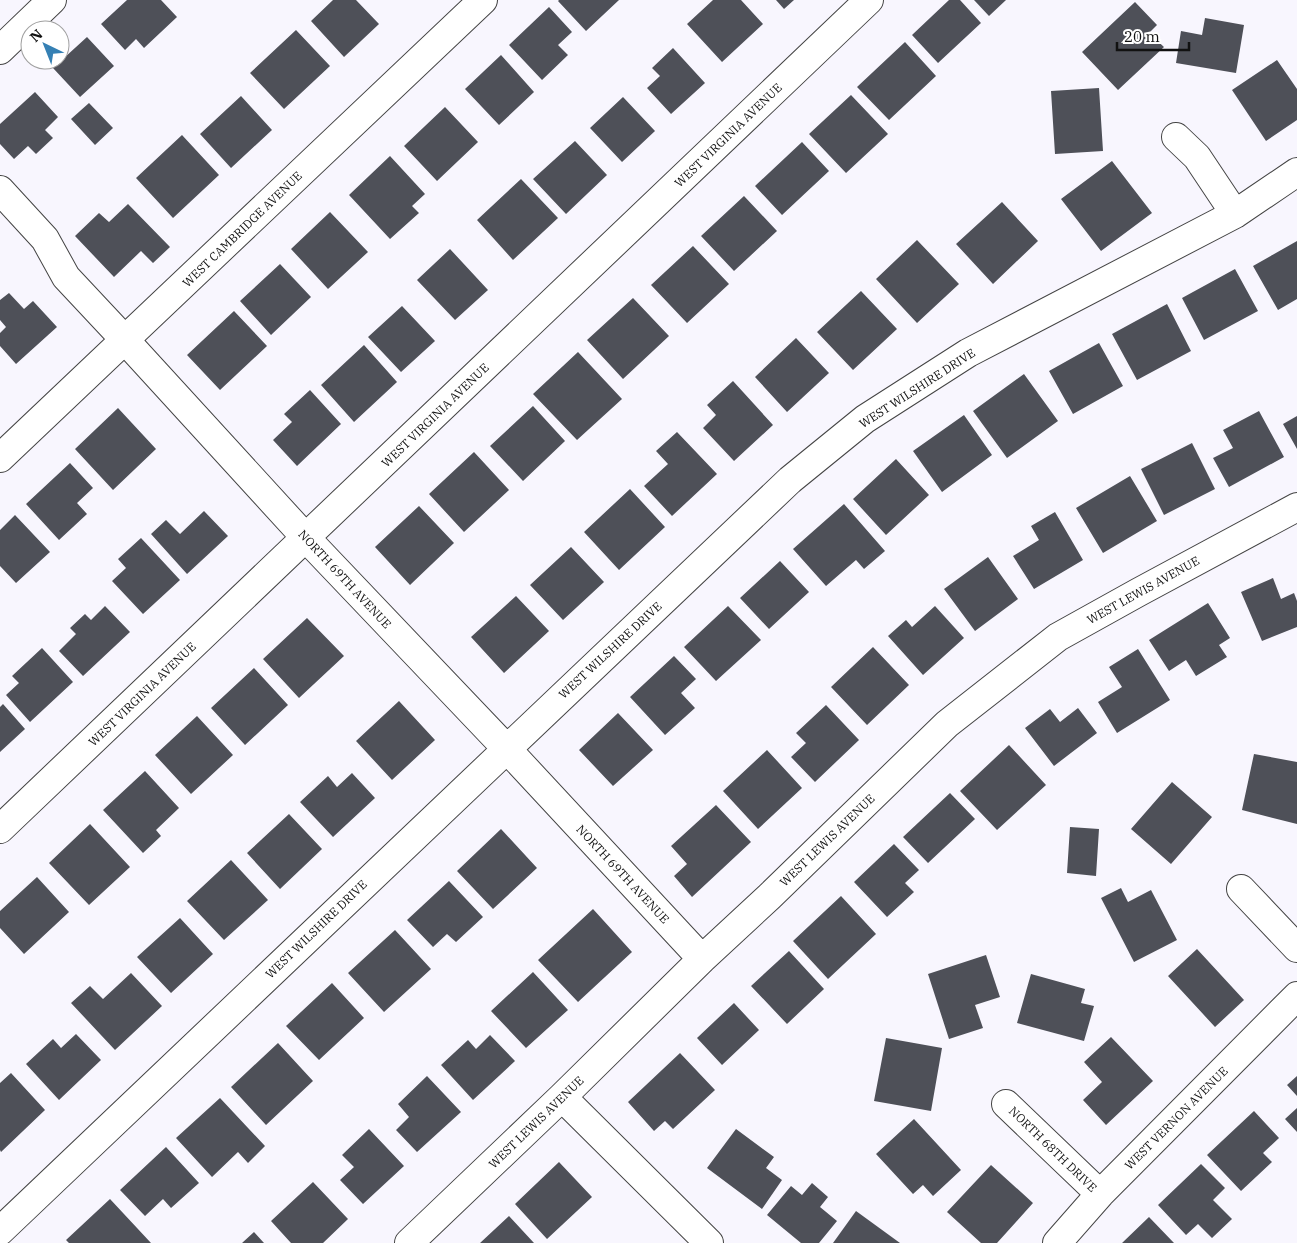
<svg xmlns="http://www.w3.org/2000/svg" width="1297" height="1243" font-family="'IBM Plex Serif',serif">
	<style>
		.building { fill: #4e5058 }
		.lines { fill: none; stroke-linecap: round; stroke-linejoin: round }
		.minor-casing { stroke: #444; stroke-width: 30 }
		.minor { stroke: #fff; stroke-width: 28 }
		.labels { text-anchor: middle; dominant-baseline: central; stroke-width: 5; stroke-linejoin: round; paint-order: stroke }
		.street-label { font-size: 12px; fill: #111; stroke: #fff }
	</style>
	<rect width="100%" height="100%" fill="#f8f6fe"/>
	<path class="building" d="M127,0H161L177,17L144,48L136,39L125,50L101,24Z
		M333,0H356L379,24L344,57L311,21Z
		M559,0H619L586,31L558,1Z
		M713,0H741L763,24L722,62L687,24Z
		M776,0H794L784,9Z
		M949,0H960L981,23L938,63L912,35Z
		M974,0H1006L989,16Z
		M1135,2L1157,25L1149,33L1164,47L1118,90L1082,52Z
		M549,7L572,32L558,45L568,55L542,80L509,45Z
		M1205,18L1244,25L1236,73L1176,63L1181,31L1202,35Z
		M296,30L330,66L284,109L250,73Z
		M87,37L114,66L80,97L53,68Z
		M905,42L936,76L889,120L857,87Z
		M673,48L705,83L671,114L647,88L660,76L652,68Z
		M501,55L534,92L499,125L465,89Z
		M1277,60L1297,89V120L1266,141L1232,90Z
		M1099,88L1103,151L1055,154L1051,91Z
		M35,92L58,117L45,130L53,138L36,154L28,146L14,159L0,144V124Z
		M851,95L888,134L846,173L809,134Z
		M241,96L272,130L231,168L200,134Z
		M623,97L655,131L622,162L590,128Z
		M89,103L113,128L95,145L71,119Z
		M445,107L478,142L437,181L404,146Z
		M182,135L219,175L173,218L136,178Z
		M575,141L607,175L566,214L533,179Z
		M802,142L829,171L782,215L755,186Z
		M390,156L425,194L412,206L419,213L390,239L349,195Z
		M1112,161L1152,213L1101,251L1061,199Z
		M521,179L558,218L513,260L477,220Z
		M744,196L777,231L734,271L701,236Z
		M1002,202L1038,241L993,284L956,244Z
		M128,204L170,247L153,263L141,251L114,277L75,236L99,213L109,222Z
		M330,212L368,252L328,289L291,249Z
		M917,240L959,284L917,323L876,279Z
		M1297,241V299L1278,310L1253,266Z
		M693,246L729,284L687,323L651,285Z
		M450,249L488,290L455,320L417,280Z
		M280,264L311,297L271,335L240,301Z
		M1235,269L1258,311L1204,340L1182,298Z
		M861,291L897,329L853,370L817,332Z
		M9,293L24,309L33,301L57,327L16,364L0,346V333L6,327L0,320V300Z
		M633,298L669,336L623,379L587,340Z
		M1167,304L1191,351L1137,380L1112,334Z
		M402,306L435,341L401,372L368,337Z
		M234,311L267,346L220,390L187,355Z
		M796,338L829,373L787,412L755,377Z
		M1099,343L1123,386L1073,414L1049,371Z
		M364,345L397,382L354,422L321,385Z
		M578,352L622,399L577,440L533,394Z
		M1024,374L1058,421L1007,458L973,411Z
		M733,381L773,425L734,461L703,428L716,415L707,405Z
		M310,390L341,424L297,466L273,440L292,422L284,414Z
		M533,406L565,441L523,481L490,446Z
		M118,408L156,449L113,490L75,449Z
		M1259,411L1284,457L1229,487L1213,458L1233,448L1223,430Z
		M964,415L992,455L942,492L913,451Z
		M1297,416V449L1283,424Z
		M677,432L717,474L672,516L644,486L668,464L656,451Z
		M1192,443L1215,489L1164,515L1141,469Z
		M474,452L509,490L464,532L429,494Z
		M896,459L929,495L886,535L853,499Z
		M70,463L93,488L77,503L87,514L59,540L26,504Z
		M1130,476L1157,521L1103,553L1076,508Z
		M630,489L665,527L619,570L584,532Z
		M844,504L885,551L864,569L856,560L826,586L793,549Z
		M419,506L454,543L410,585L375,547Z
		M204,511L228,536L187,574L151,534L166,520L180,534Z
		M1055,512L1083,560L1034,589L1013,556L1039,540L1031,526Z
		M15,515L50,552L16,583L0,566V530Z
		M141,538L180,580L143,614L112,581L126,568L118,559Z
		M571,547L604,582L563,620L530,585Z
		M988,557L1018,599L975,631L944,589Z
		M780,561L809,592L769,629L740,598Z
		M1273,578L1281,599L1294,593L1297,601V627L1262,641L1241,592Z
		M516,596L549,631L504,673L471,637Z
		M1208,603L1230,638L1219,645L1227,657L1196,676L1186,660L1169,671L1149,640Z
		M105,606L130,632L83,676L59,651L76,634L70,628L85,614L91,620Z
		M728,606L761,640L716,681L684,647Z
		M935,606L964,638L923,675L888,636L906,620L912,627Z
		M307,618L344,656L299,698L263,659Z
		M873,647L909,685L867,725L831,687Z
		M42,648L73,682L30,722L6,695L19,683L12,676Z
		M1138,649L1170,700L1117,733L1098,702L1122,687L1109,667Z
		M674,656L696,679L681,693L695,708L665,735L630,697Z
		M254,668L288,705L245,745L211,708Z
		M399,701L435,740L392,780L356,741Z
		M3,704L25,729L0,752V707Z
		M826,705L859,740L815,782L791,757L806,743L796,733Z
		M1078,708L1097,733L1054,766L1025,728L1050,709L1060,722Z
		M618,713L653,750L613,786L579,750Z
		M197,716L233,755L191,794L155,755Z
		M1009,745L1046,785L997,830L960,791Z
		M767,750L802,788L758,829L723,791Z
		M1254,754L1297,762V824L1242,810Z
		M145,771L179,808L156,830L161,836L143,853L103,810Z
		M352,773L375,798L333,837L300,802L328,776L337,787Z
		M1172,782L1212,817L1171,864L1131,829Z
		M950,793L975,819L928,863L903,837Z
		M716,805L751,842L692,897L674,876L687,864L671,846Z
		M289,814L322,849L280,889L247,853Z
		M90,824L130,867L89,905L49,863Z
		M1070,827L1099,829L1096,876L1067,873Z
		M501,829L537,868L493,909L457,871Z
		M894,844L919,870L905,883L914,892L887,917L854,882Z
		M231,860L268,900L224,940L187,901Z
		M37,877L69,912L24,954L0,928V911Z
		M449,881L483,917L456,942L447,934L433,947L407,920Z
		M1121,888L1128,902L1151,890L1177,940L1134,962L1101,898Z
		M841,896L876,934L828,979L793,941Z
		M593,909L632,952L578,1002L538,960Z
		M180,918L213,954L171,993L137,957Z
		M395,930L431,969L384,1012L348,973Z
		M1197,949L1244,1000L1215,1027L1168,976Z
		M789,951L824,989L787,1024L751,986Z
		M986,955L1000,997L975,1005L983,1028L949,1039L928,974Z
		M533,972L568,1010L526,1048L491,1011Z
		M131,973L162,1006L115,1050L71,1003L90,986L103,999Z
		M1031,974L1085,989L1081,1003L1094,1006L1084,1041L1017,1023Z
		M332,983L364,1018L319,1060L286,1026Z
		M734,1003L759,1030L722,1065L697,1038Z
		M76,1034L101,1060L59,1100L26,1064L53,1039L61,1048Z
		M490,1035L515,1061L473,1100L441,1065L468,1040L476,1049Z
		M1111,1037L1153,1081L1106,1125L1083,1100L1102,1082L1084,1062Z
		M886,1038L942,1048L931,1111L874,1101Z
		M278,1043L313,1081L266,1125L231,1087Z
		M680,1053L715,1090L673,1129L665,1121L654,1131L628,1102Z
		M11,1073L45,1110L1,1152L0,1150V1083Z
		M427,1076L461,1112L417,1152L396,1130L409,1117L398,1104Z
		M1297,1076V1096L1287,1085Z
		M220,1098L265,1146L248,1163L238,1152L212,1177L176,1138Z
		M1297,1108V1132L1285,1119Z
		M1254,1111L1279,1138L1263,1153L1272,1162L1241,1191L1207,1155Z
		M914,1119L961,1170L933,1196L923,1185L913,1194L876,1154Z
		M369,1129L404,1166L363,1204L340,1180L354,1167L342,1155Z
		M736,1129L774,1157L766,1168L782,1180L762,1209L707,1168Z
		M166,1147L199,1183L171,1208L163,1199L145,1216L120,1190Z
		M559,1162L592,1197L547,1239L515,1204Z
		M1201,1164L1225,1188L1213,1200L1232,1219L1212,1238L1198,1224L1186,1235L1158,1205Z
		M991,1165L1033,1203L997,1243H981L947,1212Z
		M313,1182L348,1219L323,1243H291L271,1221Z
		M812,1183L828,1197L820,1207L837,1221L819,1243H801L767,1215L791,1186L802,1195Z
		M110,1199L151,1243H69L66,1240Z
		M856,1211L900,1243H833Z
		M509,1216L534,1243H480Z
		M1149,1217L1174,1243H1122Z
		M254,1232L264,1243H242Z"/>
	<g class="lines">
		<g class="minor-casing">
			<path id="minor" d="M0,50L52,0
				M1176,137L1197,157L1235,214
				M0,190L45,239L66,277L125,340L306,538L506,748L702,959
				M0,458L483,0
				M0,829L869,0
				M1241,889L1297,948
				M562,1097L709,1243
				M1006,1104L1100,1194
				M0,1231L790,480L865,419L968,353L1235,214L1297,172
				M409,1243L562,1097L702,959L770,896L947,724L1058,637L1139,592L1297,507
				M1057,1243L1100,1194L1297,996"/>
		</g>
		<use href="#minor" class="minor"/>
	</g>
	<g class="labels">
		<g class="street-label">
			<text transform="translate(728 135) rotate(-44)">WEST VIRGINIA AVENUE</text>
			<text transform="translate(242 229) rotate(-44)">WEST CAMBRIDGE AVENUE</text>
			<text transform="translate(917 388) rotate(-33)">WEST WILSHIRE DRIVE</text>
			<text transform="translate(435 415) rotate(-44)">WEST VIRGINIA AVENUE</text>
			<text transform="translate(345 579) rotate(47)">NORTH 69TH AVENUE</text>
			<text transform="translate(1143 590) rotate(-29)">WEST LEWIS AVENUE</text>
			<text transform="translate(610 650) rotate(-43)">WEST WILSHIRE DRIVE</text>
			<text transform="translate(142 694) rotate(-44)">WEST VIRGINIA AVENUE</text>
			<text transform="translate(827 840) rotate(-44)">WEST LEWIS AVENUE</text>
			<text transform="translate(623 874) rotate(47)">NORTH 69TH AVENUE</text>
			<text transform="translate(316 929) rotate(-44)">WEST WILSHIRE DRIVE</text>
			<text transform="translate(1176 1118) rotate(-45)">WEST VERNON AVENUE</text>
			<text transform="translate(536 1122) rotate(-44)">WEST LEWIS AVENUE</text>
			<text transform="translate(1053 1149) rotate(44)">NORTH 68TH DRIVE</text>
		</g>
	</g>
	<g transform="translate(45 45) rotate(317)"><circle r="24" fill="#ffffff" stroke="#a0a0a0"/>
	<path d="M0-4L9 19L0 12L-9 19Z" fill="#3580b4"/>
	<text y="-8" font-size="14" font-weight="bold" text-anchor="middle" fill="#111111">N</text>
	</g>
	<path d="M1117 42v8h72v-8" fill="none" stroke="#111111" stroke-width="2.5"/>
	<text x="1124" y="42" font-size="15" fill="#111111" stroke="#ffffff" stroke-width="4" paint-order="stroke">20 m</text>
</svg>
